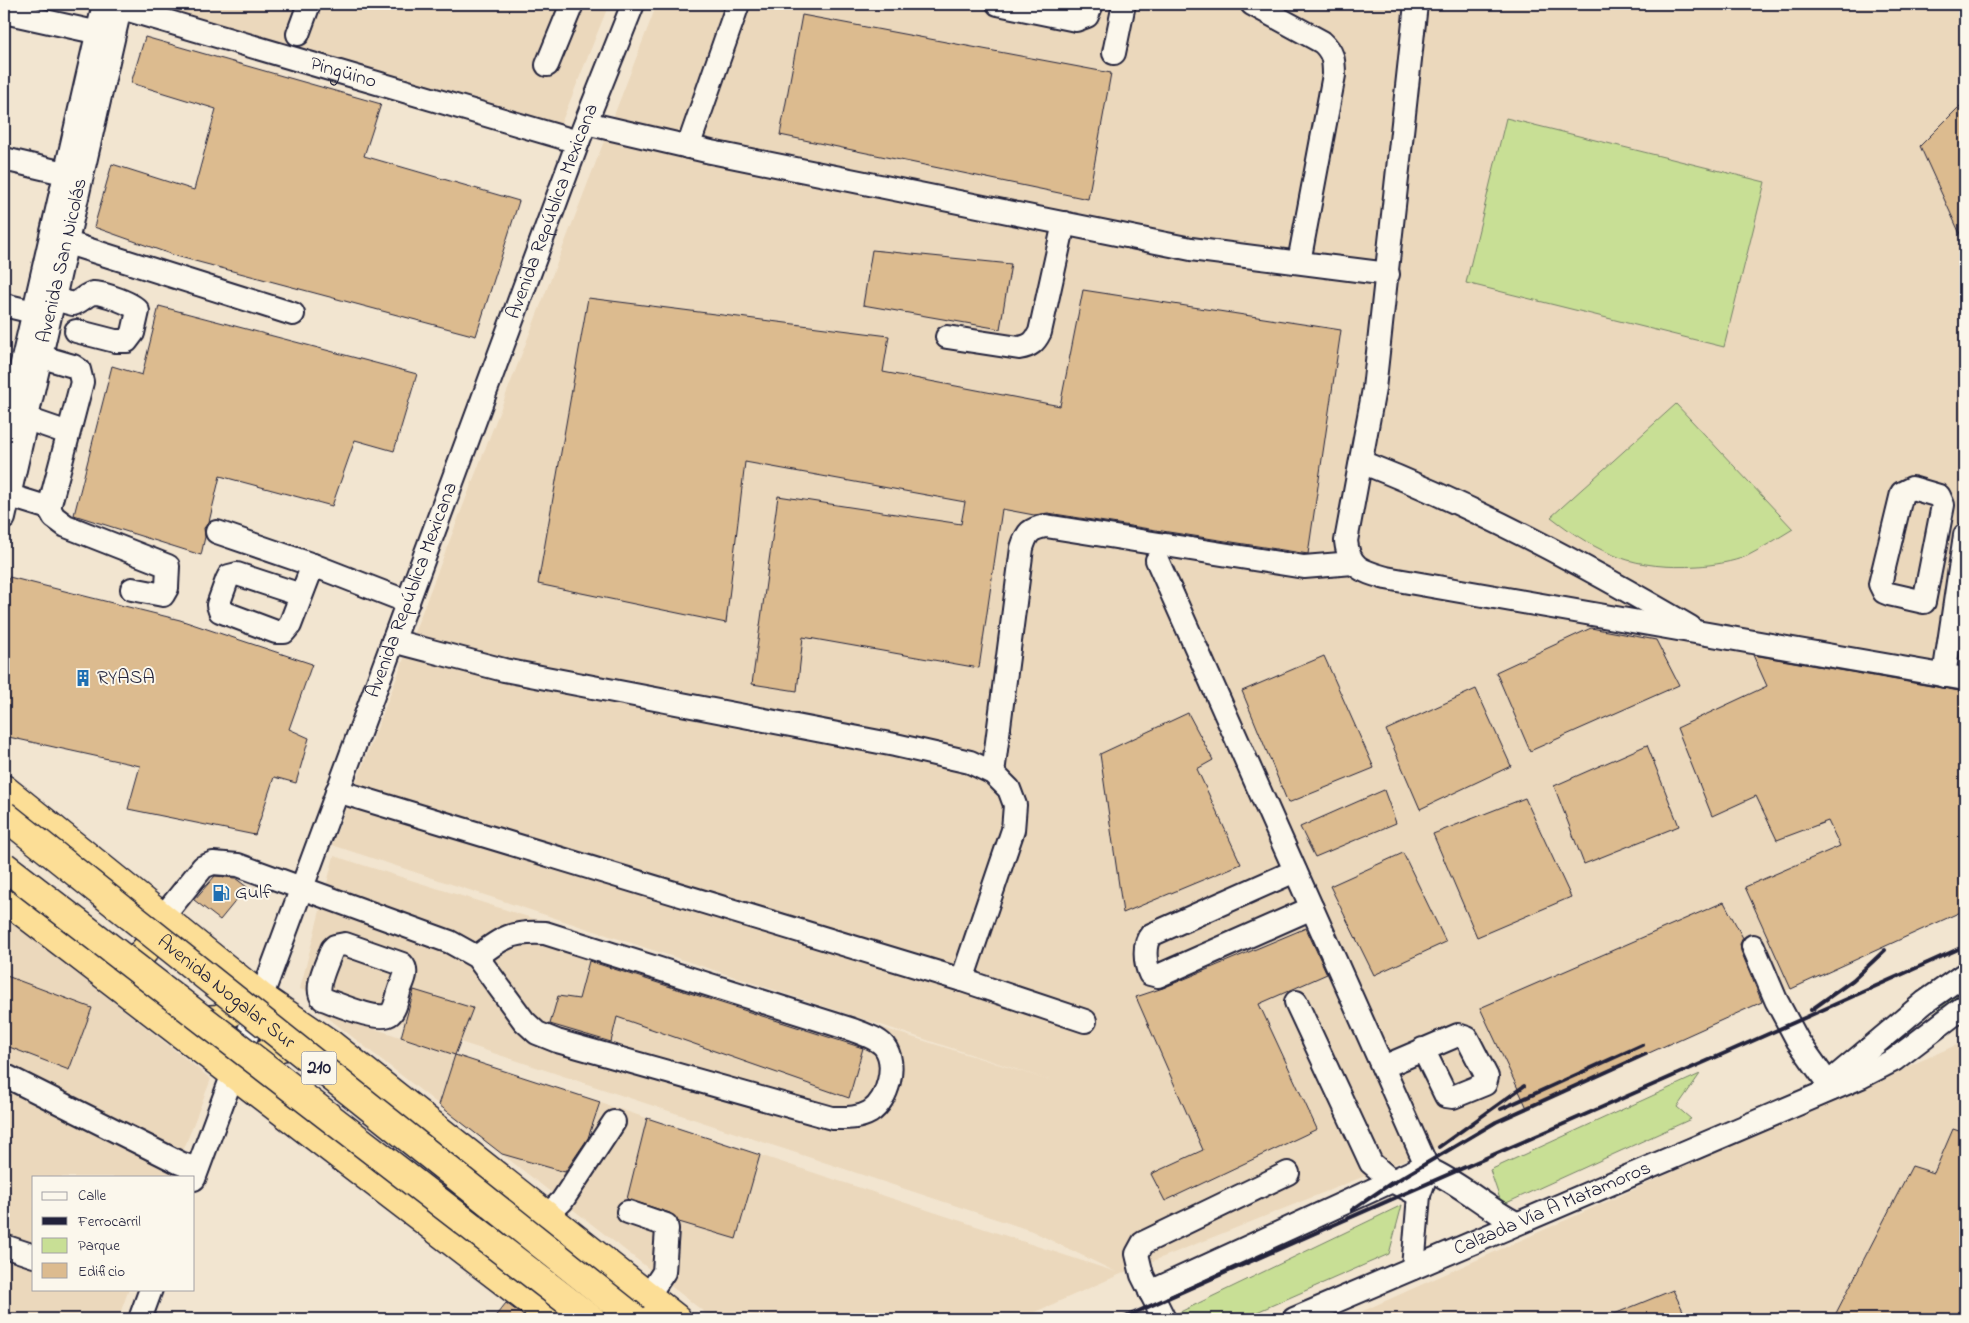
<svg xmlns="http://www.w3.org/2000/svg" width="1969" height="1323" font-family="'Indie Flower',sans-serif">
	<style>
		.built { fill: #ebd8bc }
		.green { fill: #c8df95; stroke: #758068 }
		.building { fill: #dcbb8f; stroke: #22223b }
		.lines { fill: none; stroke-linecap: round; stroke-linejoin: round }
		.minor-casing { stroke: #22223b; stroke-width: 26 }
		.highway-casing { stroke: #22223b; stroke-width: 31 }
		.minor { stroke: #fbf7ec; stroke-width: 22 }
		.highway { stroke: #fcde96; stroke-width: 28 }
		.rail { stroke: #22223b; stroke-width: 4 }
		.highway-bridge-casing { stroke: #22223b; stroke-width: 31; stroke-linecap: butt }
		.highway-bridge { stroke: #fcde96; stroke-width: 28 }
		.labels { text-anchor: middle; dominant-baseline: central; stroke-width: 4; stroke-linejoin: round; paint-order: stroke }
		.shield { fill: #fbf7ec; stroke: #636270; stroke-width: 1 }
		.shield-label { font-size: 19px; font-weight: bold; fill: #22223b }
		.street-label { font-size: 20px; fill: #22223b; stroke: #fbf7ec }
		.poi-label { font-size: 20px; fill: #22223b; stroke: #fbf7ec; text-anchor: start }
	</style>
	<rect width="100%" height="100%" fill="#f2e5d0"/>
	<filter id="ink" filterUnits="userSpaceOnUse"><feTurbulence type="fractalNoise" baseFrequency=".02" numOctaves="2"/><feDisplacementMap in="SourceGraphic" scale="10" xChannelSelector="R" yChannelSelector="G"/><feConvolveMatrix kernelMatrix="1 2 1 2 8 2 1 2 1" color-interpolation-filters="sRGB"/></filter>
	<g filter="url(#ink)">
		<path class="built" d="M151,4H609L560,126Z
			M657,4H1965V910L1457,1139L1121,1274L1019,1319H713L318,1010L1116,1272L1032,1231L300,989L334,856L1049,1080L332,845Z
			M4,915L211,1079L173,1177H34V1289H129L118,1319H4Z
			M1965,1041V1319H1345Z"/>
		<path class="green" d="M1506,118L1765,182L1724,347L1466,283Z
			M1676,404L1793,529C1778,538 1763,548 1747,556C1733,562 1713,565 1698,566C1635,570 1600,555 1551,517Z
			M1965,988V1000L1876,1063L1963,989Z
			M1700,1074L1677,1107L1691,1119L1502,1205L1490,1170Z
			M1402,1205L1389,1254L1241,1319H1178L1176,1314Z"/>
		<path class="building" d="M802,15L1111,73L1088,199L780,135Z
			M145,37L381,104L364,156L519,201L476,336L176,256L94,227L112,164L194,190L216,109L131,83Z
			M1965,101V245L1920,146Z
			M872,250L1011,264L1000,329L863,305Z
			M1083,290L1341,330L1308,554L1048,513L1034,515L1002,509L979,668L803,637L797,691L752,684L778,496L961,524L965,502L745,462L726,623L538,584L588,298L889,336L883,372L1060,406Z
			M159,306L417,374L394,451L355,440L332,506L220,476L209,522L204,528L205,537L201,555L74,515L112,366L142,375Z
			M9,577L180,620L312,664L289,729L309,738L296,783L274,777L255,835L128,809L140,766L4,736V597Z
			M1591,628L1656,640L1679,685L1530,751L1496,672Z
			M1753,655L1965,692V910L1791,989L1745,887L1840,846L1828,821L1777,840L1756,796L1712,816L1677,728L1767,686Z
			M1324,656L1374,768L1288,803L1242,691Z
			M1476,689L1511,766L1420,809L1386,730Z
			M1188,713L1213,760L1197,769L1241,864L1123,913L1100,754Z
			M1647,745L1679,826L1584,864L1554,786Z
			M1384,790L1396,823L1315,857L1300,827Z
			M1525,798L1571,897L1477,937L1433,834Z
			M1403,853L1446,942L1374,975L1330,886Z
			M215,876L235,878L247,887L220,920L194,900Z
			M1724,902L1743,938L1740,944L1741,951L1762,1002L1527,1108L1480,1008Z
			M1306,928L1327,974L1259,1004L1317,1129L1165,1201L1151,1174L1203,1150L1136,997L1163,988Z
			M589,961L863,1048L849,1098L617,1017L611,1042L550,1024L558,996L579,999Z
			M4,975L92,1008L69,1070L4,1045Z
			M414,990L473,1008L455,1055L401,1037Z
			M455,1055L600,1102L588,1138L565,1172L502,1154L439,1105Z
			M647,1118L760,1155L736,1239L679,1222L670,1213L627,1199Z
			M1953,1129L1965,1133V1319H1833L1912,1166L1934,1173Z
			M1673,1290L1687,1319H1602Z
			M506,1303L528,1319H493Z"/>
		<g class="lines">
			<g class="minor-casing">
				<g id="minor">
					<path id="s1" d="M108,4L578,142"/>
					<path d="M998,4L1076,20L1087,16L1092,4"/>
					<path d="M1252,4L1322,42C1333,52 1334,60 1334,75L1299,262"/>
					<path d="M1416,4L1374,389L1346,541C1349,568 1362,571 1386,578L1965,679"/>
					<path d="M4,12L113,36"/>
					<path d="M298,34L309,4"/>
					<path d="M1114,53L1124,4"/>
					<path d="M547,65L572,4"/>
					<path d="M586,123L711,152L1191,249L1388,274"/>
					<path d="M688,147L738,4"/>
					<path d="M4,159L81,177"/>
					<path d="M52,238L293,314"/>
					<path d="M39,295L73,304C81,302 86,294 94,293C103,293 135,304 138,311L133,333L127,341H115L76,331"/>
					<path d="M4,305L46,315"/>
					<path d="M947,337L1019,348C1031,346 1035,342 1040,332L1064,223"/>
					<path d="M13,414L68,433"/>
					<path d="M4,442L104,4"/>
					<path d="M1361,462C1476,507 1583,564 1690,627"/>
					<path d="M1912,488L1939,496L1943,505L1924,602L1889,594L1884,592L1880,584L1902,493Z"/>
					<path d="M4,494L49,508L82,382L79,370L73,366L25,352"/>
					<path d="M49,508L54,517L66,526L168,566L167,588L163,595L132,589"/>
					<path id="s2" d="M4,518L121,4"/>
					<path d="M217,532L313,565L408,602"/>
					<path d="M1157,560L1428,1169C1460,1183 1485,1207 1516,1223"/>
					<path d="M301,595L237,574L229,576L227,580L218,605L220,611L276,632H284L290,625L313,565"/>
					<path d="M393,641L504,670L895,745L970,762L993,773L1009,789L1015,805L1013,830L962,980L1085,1021"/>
					<path d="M1944,676L1965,535"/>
					<path d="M993,773L1022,548C1027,532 1030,529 1046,526L1304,567L1353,563"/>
					<path d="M337,791L962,980"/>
					<path d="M1295,871L1151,935C1143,944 1145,964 1150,974L1158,976L1312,908"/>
					<path d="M162,918L203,867L213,863L238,865L450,942L477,957L524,1021L537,1033L557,1041L832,1118C845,1118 858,1119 870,1112C888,1100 898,1064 884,1046C877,1038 863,1034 853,1030L545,933C513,931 502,937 477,957"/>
					<path d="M345,944L402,964C409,971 403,981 400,989C397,997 396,1009 390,1014C380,1023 335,1003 323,999C313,988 328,962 332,949L335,946Z"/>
					<path d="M1753,946L1776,1000L1798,1041L1832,1089"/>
					<path d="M1296,1002L1371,1163L1392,1181L1419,1195"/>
					<path d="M1383,1067L1458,1035L1467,1038L1487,1077L1485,1084L1453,1097L1446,1096L1423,1049"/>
					<path d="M4,1075L180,1163L197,1169"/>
					<path d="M1826,1085L1925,1002L1965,974"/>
					<path id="s3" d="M194,1179L578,142L633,4"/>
					<path d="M628,1212L666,1225L667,1229L664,1272L648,1296"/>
					<path d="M546,1216L562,1201L614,1122"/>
					<path d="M4,1246L34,1256"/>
					<path d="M1413,1268L1419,1195L1424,1181"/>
					<path d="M1150,1292L1427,1165"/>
					<path d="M140,1319L151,1289"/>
					<path d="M1164,1319L1142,1275L1137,1254L1143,1243L1288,1173"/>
					<path id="s4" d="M1294,1319L1861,1077L1894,1060L1965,1006"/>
				</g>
			</g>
			<g class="highway-casing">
				<path id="highway" d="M4,789L260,996L329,1043L677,1319
					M4,898L553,1319
					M108,967C138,967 154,944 162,918
					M185,1021L219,1019L260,996
					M237,1073C259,1055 280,1042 310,1043"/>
			</g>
			<use href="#minor" class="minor"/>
			<use href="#highway" class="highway"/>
			<path class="rail" d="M1811,1010L1853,980L1885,950
				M1501,1109L1642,1045
				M1439,1147L1524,1086
				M1388,1186L1496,1122L1646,1054
				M1352,1210L1393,1182
				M1121,1319C1402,1193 1685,1073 1965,946"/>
			<g class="highway-bridge-casing">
				<g id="highway-bridge">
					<path id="s5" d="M4,815L635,1319"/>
					<path d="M4,866L591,1319"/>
				</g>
			</g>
			<use href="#highway-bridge" class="highway-bridge"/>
		</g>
	</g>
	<defs>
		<g id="building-bare" transform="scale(1.35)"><path d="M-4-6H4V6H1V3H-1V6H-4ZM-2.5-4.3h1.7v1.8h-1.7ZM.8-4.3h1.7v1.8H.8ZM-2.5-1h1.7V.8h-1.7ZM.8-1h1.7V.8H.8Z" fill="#1f6fb2" stroke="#fbf7ec" stroke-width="2.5" paint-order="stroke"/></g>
		<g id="fuel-bare" transform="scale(1.35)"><path d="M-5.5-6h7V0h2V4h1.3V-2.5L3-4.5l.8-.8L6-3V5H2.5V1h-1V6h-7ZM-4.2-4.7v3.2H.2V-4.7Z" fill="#1f6fb2" stroke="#fbf7ec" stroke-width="2.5" paint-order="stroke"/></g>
	</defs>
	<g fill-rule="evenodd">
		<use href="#building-bare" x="83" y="678"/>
		<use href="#fuel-bare" x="221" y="893"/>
	</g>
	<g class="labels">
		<rect class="shield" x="301.5" y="1051.5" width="35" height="33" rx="4"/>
		<g class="shield-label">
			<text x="319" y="1068">210</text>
		</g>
		<g class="street-label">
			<text stroke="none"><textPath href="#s1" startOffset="245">Pingüino</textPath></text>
			<text stroke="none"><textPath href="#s3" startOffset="1032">Avenida República Mexicana</textPath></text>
			<text stroke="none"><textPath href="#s2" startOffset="264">Avenida San Nicolás</textPath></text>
			<text stroke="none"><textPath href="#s3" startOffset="628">Avenida República Mexicana</textPath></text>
			<text stroke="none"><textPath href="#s5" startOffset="284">Avenida Nogalar Sur</textPath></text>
			<text stroke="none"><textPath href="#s4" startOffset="281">Calzada Vía A Matamoros</textPath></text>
		</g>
		<g class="poi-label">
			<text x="97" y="678">RYASA</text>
			<text x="235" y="893">Gulf</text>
		</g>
	</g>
	<rect width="1969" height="1323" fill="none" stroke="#fbf7ec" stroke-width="20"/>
	<rect x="10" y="10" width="1949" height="1303" fill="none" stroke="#22223b" stroke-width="2" filter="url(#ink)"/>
	<rect x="32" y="1176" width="162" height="115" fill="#fbf7ec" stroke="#a4a2a5"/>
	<rect x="42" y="1192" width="25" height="8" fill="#fbf7ec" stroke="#a4a2a5"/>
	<text x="78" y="1200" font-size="15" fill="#22223b">Calle</text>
	<rect x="42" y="1217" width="25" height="8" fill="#22223b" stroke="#a4a2a5"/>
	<text x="78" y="1226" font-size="15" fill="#22223b">Ferrocarril</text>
	<rect x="42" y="1238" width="25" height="15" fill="#c8df95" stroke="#a4a2a5"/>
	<text x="78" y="1250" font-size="15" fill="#22223b">Parque</text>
	<rect x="42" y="1263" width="25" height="15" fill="#dcbb8f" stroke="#a4a2a5"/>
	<text x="78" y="1276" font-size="15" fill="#22223b">Edificio</text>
</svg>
